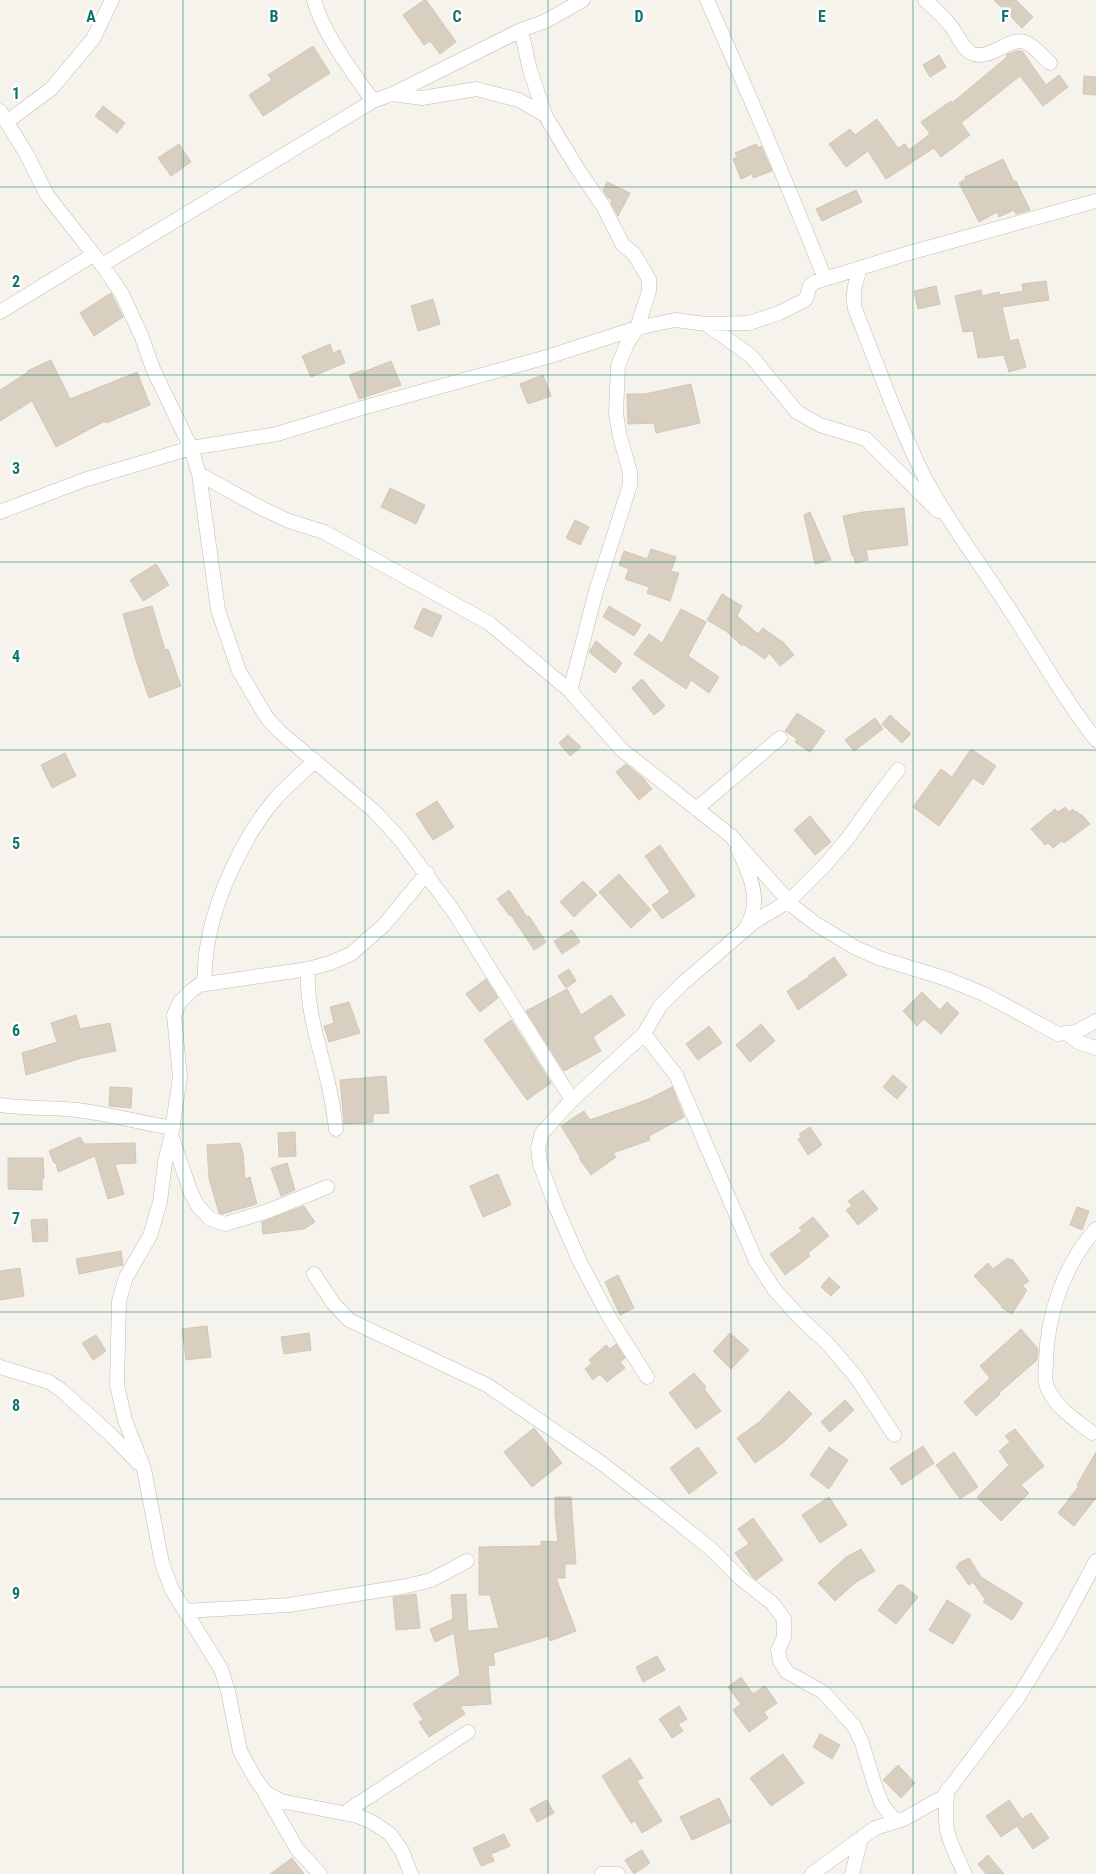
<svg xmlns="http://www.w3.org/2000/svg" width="1096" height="1874" font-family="'Roboto Condensed',sans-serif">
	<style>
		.building { fill: #d8cfc1; stroke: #d3c7b4 }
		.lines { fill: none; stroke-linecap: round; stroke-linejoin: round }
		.street-casing { stroke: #c2bbae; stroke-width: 15 }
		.street { stroke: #fff; stroke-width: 14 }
		.grid { fill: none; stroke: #0f766e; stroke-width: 1; stroke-opacity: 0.55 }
		.grid-label { font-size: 16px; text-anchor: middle; font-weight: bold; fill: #0f766e; stroke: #fff; stroke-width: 5; stroke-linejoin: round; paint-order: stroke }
	</style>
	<rect width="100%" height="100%" fill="#f6f3ec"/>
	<path class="building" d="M424,0H426L456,42L440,54L430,41L424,45L403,15Z
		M994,0H1016L1033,17L1022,28Z
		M313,46L330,73L263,116L249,95L272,80L268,75Z
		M1016,51H1022L1046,85L1059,75L1068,87L1043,106L1020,76L961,123L970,135L941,157L934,148L886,179L868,151L846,167L829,144L850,129L855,135L877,119L898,148L905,144L909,150L930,134L921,122L951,101L952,103L1007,57L1006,55Z
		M939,55L946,67L930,77L923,65Z
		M1084,76L1096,77V95L1083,94Z
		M103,106L125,123L117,133L95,116Z
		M179,144L191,162L171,176L158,158Z
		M756,144L758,148L761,146L772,171L753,178L752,174L741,179L733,159L738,157L735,153Z
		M1003,159L1014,182L1016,181L1030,210L1016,214L1014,210L999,217L997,212L979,222L959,183L966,179L965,177Z
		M607,182L630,193L618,216L611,203L612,200L608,198L603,190Z
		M856,190L862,202L822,221L816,209Z
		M1046,281L1049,300L1002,307L1010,341L1018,339L1026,367L1009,372L1004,355L978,358L973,331L963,332L955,296L981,290L982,296L999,292L1000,295L1023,291L1022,284Z
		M936,286L940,304L918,309L914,291Z
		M111,293L123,317L94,336L80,313Z
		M433,299L440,324L418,331L411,306Z
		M330,344L333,353L340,350L345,363L311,377L302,356Z
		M51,360L70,399L137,372L150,405L106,423L105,421L56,447L32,401L0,421V390L28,372L27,371Z
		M391,361L401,385L359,399L349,375L363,370V372Z
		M543,375L551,396L528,404L520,384Z
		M691,384L700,423L656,433L654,423L628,424L627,394H645Z
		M390,488L425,505L416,524L381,507Z
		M904,508L908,545L866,550L868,560L855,563L854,556H852L843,516L863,512Z
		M810,512L831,560L815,564L804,515Z
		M575,520L589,527L580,545L566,538Z
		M651,549L676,557L671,571L679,573L670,601L647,593L649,587L625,579L629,569L619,565L624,551L647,559Z
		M156,564L169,585L143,601L130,580Z
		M722,594L742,606L737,616L758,634L763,628L784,643L794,655L780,666L769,653L765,659L743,644L742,646L726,631L707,620Z
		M152,606L165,650L168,649L181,686L149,698L136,660L123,614Z
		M609,606L641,625L634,636L603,617Z
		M423,608L442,616L432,637L414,628Z
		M681,609L706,622L688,656L719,677L709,693L691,680L686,689L634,654L649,634L662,643Z
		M596,641L622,663L615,673L589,652Z
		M642,679L665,706L654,715L632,688Z
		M797,713L825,731L810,752L795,742L797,739L785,731Z
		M890,715L911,734L902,743L882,724Z
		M875,718L883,729L854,751L845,740Z
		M568,735L581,747L570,756L559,743Z
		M971,749L996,766L983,785L973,778L939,826L913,807L941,769L952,777Z
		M65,753L76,776L52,788L41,765Z
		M626,764L643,778L652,789L639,800L616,772Z
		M437,801L454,827L433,840L416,814Z
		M1065,807L1069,812L1073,809L1076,813L1077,811L1080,815L1081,814L1090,824L1064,843L1062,841L1053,848L1048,843L1045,845L1031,829L1055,809L1058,812Z
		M810,816L831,842L815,855L794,830Z
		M660,845L695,896L662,919L652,905L670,892L645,856Z
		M619,874L651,910L631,928L599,892Z
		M583,881L597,895L574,917L560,902Z
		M509,890L527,917L529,916L546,942L534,950L511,915L510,916L497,899Z
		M572,930L580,942L562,954L554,941Z
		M834,957L847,975L798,1010L787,991L809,977L808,976Z
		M569,969L576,981L566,988L558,976Z
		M486,979L498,998L480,1012L466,994Z
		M567,989L581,1015L611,995L625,1015L593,1037L601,1051L564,1071L526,1011Z
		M922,992L940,1010L947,1002L959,1013L941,1034L924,1019L917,1026L903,1011Z
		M349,1002L360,1033L329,1042L324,1026L334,1023L330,1007Z
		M76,1015L80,1029L110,1023L116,1051L82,1058L26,1075L22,1053L57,1042L51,1023Z
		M511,1020L551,1083L527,1100L484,1040Z
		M761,1024L775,1041L750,1062L736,1045Z
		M709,1026L722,1043L698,1060L686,1044Z
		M893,1075L907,1087L897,1099L883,1087Z
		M386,1076L389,1113L373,1114V1122L344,1124L340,1080Z
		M110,1087L132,1088L131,1108L109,1106Z
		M672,1087L684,1117L649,1136L650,1140L613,1153L616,1157L591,1175L579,1158L580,1157L561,1126L584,1111L590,1120L649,1099Z
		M810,1127L822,1145L808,1155L798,1139L801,1137L799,1134Z
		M295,1132L296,1156L279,1157L278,1133Z
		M80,1137L84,1144L135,1143L136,1163L115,1164L124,1194L108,1199L95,1156L58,1172L56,1163H54L49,1151Z
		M240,1143L243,1153L245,1179L250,1177L257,1204L222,1214L219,1213L209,1178L207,1145Z
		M8,1158H43L44,1178L42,1179V1190L8,1189Z
		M287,1163L295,1190L281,1196L271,1168Z
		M498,1174L511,1205L483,1217L470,1186Z
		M863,1190L878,1209L858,1225L846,1210L852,1206L848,1201Z
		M304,1206L315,1222L304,1229L263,1234L262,1222Z
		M1077,1207L1089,1211L1082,1230L1070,1225Z
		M813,1217L829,1236L808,1253L810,1256L785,1275L770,1254L802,1231L799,1228Z
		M47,1219L48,1241L33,1242L31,1220Z
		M121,1251L123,1265L79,1274L76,1259Z
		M1008,1258L1010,1260L1012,1259L1029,1281L1022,1286L1027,1290L1012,1314L1001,1307L1002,1306L974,1276L988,1263L993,1269Z
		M20,1268L24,1296L0,1300V1271Z
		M618,1275L634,1308L620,1315L605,1282Z
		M829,1277L840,1287L831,1296L821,1287Z
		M207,1326L211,1357L186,1360L182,1329Z
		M1021,1329L1038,1349L1037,1360L999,1393L1000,1394L976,1416L964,1402L990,1378L980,1366Z
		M309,1333L311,1350L284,1354L281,1337Z
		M730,1333L749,1350L731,1369L713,1351Z
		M96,1335L106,1351L93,1360L82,1343Z
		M616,1344L625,1358L620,1362L625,1368L607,1382L600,1374L593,1380L585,1369L592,1363L589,1360L606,1345L610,1349Z
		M694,1373L706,1387L704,1389L721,1411L696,1429L669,1393Z
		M789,1391L812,1414L784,1442L755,1463L737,1438L759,1422Z
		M845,1400L854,1410L830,1432L821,1422Z
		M534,1428L562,1463L532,1487L504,1452Z
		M1015,1429L1044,1466L1021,1485L1029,1493L1001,1521L977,1497L1009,1465L999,1451L1010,1442L1005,1436Z
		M923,1446L934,1463L902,1485L890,1468Z
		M698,1447L717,1473L689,1494L670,1468Z
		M829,1447L848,1460L829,1489L810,1475Z
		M954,1452L978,1487L960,1499L936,1465Z
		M1096,1452V1498L1074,1526L1058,1513L1079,1486L1077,1485Z
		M555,1497H571L576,1564H565V1578H556L576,1631L550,1641L549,1636L493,1653L495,1665L488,1666L491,1704L460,1706L465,1714L429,1737L419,1722L423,1720L413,1704L460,1675L454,1633L435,1642L430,1629L453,1619L451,1595L466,1594L468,1631L499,1628L490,1595H479V1547L541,1546V1541L558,1542L555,1514Z
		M829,1497L847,1525L820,1543L802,1515Z
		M753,1518L783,1560L756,1580L752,1576L735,1553L749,1544L738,1529Z
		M861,1549L875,1571L856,1582L835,1601L818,1583L846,1557Z
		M969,1558L981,1577L1023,1603L1012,1620L983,1602L985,1599L973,1582L969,1585L956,1567L959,1563Z
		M898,1585H903L918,1597L896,1624L878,1610Z
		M416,1594L420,1628L396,1630L393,1597Z
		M947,1600L971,1615L953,1644L929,1630Z
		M657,1656L665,1670L643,1682L636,1667Z
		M741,1677L753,1694L765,1686L777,1703L764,1712L768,1718L749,1732L733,1710L741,1704L728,1687Z
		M679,1706L687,1719L678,1724L683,1731L672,1738L659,1719Z
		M820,1734L840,1745L832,1759L813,1747Z
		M783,1754L804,1783L771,1806L750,1778Z
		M630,1758L643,1778L637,1781L662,1821L642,1833L635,1821L631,1823L602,1776Z
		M898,1765L915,1783L901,1798L883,1780Z
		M719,1798L731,1822L692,1840L680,1817Z
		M547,1800L554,1813L537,1822L530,1809Z
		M1009,1800L1022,1819L1031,1813L1049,1838L1033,1849L1017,1826L1001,1837L986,1816Z
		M504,1834L510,1846L491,1854L494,1861L481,1866L473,1848Z
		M642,1850L650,1863L634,1874L625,1860Z
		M988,1855L1004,1874H986L978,1864Z
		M292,1858L304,1874H270Z"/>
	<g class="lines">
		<g class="street-casing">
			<path id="street" d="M314,0C323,34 353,73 373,101
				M707,0C748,92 788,185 825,279
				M925,0C934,8 943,16 950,25C957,33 962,48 971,53C989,63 1011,34 1027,43C1035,47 1043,57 1050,63
				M521,30L530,70L545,115L577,168L603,206L623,245L634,254L649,279V291L637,328L627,344L618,366L616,414L620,437L630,472V485L596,591L570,691
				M392,94L422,98L476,89L519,100L545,115
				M0,111L27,155L47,195L102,265L122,294L141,335L153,369L191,448L199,474L218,610L239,671L267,718L280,732L374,811L399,838L454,912L572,1100
				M8,121L51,89L93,39L112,0
				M102,265L373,101L395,93L521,30L546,21L583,0
				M860,269C855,284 852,294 855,309C878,366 898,425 926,480C949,524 980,563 1006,604C1036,649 1062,697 1096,740
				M0,312L93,255
				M706,324L751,356L797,412L820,425L866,439L938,511
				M199,474L263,509L289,521L324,532L489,623L570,691L622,750L731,836L794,907L816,924L856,948L879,958L947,979L984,994L1058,1034L1076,1032L1096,1021
				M0,512L84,480L191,448L277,434L362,408L547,357L637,328L675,320L706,324L749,323L779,313L803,301L806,299L810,286L815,282L902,255L1096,201
				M696,809L780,738
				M738,850C747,867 758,891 753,911C752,917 748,923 746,929
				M308,969C306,1009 319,1044 328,1083C332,1098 334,1114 336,1129
				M204,984C205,970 205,956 208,942C216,895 245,834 276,798C288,785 302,773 315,761
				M644,1034L676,1075L756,1261L774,1289L799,1317L827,1343L856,1377L894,1435
				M1068,1034L1078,1042L1096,1048
				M0,1105C26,1109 52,1107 77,1110C110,1114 141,1123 173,1128
				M172,1138L191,1193L198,1206L210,1219L225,1224L268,1211L327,1187
				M314,1274L333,1303L349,1320L487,1385L600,1462L656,1505L711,1549L740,1578L772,1603L784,1619V1637L778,1650L780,1661L787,1672L823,1692L854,1726L862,1743L875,1786L882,1804L895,1821
				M0,1367L49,1382L61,1390L112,1436L138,1463
				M647,1377L609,1317L579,1260L556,1207L540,1164L538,1148L542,1133L572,1100L644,1034L660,1006L683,983L754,922L789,901L826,864L848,838L878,796L898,770
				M1092,1433C1077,1421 1058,1409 1049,1391C1043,1381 1046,1373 1046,1362C1047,1314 1064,1265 1096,1229
				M185,1611L289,1605L407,1586L431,1580L467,1561
				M948,1789C942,1829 948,1839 965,1874
				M265,1793L297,1849L320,1874
				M344,1813L468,1732
				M411,1874L402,1851L390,1834L372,1822L358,1816L281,1801L265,1792L255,1778L240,1751L228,1691L221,1669L172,1590L162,1563L144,1469L125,1420L117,1385L119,1301L126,1277L150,1236L160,1202L165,1162L171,1137L180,1077L174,1015L180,1002L191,991L199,985L308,969L330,963L351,954L384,925L427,873
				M602,1874H618
				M812,1874L875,1828L904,1819L943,1797L1017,1699L1058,1632L1096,1561
				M852,1874L861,1838"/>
		</g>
		<use href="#street" class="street"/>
	</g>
	<path class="grid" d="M183,0V1874M365,0V1874M548,0V1874M731,0V1874M913,0V1874M0,187H1096M0,375H1096M0,562H1096M0,750H1096M0,937H1096M0,1124H1096M0,1312H1096M0,1499H1096M0,1687H1096"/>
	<g class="grid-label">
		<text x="91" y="22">A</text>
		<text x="274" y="22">B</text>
		<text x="457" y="22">C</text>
		<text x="639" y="22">D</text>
		<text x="822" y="22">E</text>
		<text x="1005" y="22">F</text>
		<text x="16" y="99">1</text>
		<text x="16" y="287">2</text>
		<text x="16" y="474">3</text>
		<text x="16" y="662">4</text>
		<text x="16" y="849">5</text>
		<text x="16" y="1036">6</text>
		<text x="16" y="1224">7</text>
		<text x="16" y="1411">8</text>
		<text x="16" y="1599">9</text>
	</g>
</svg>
